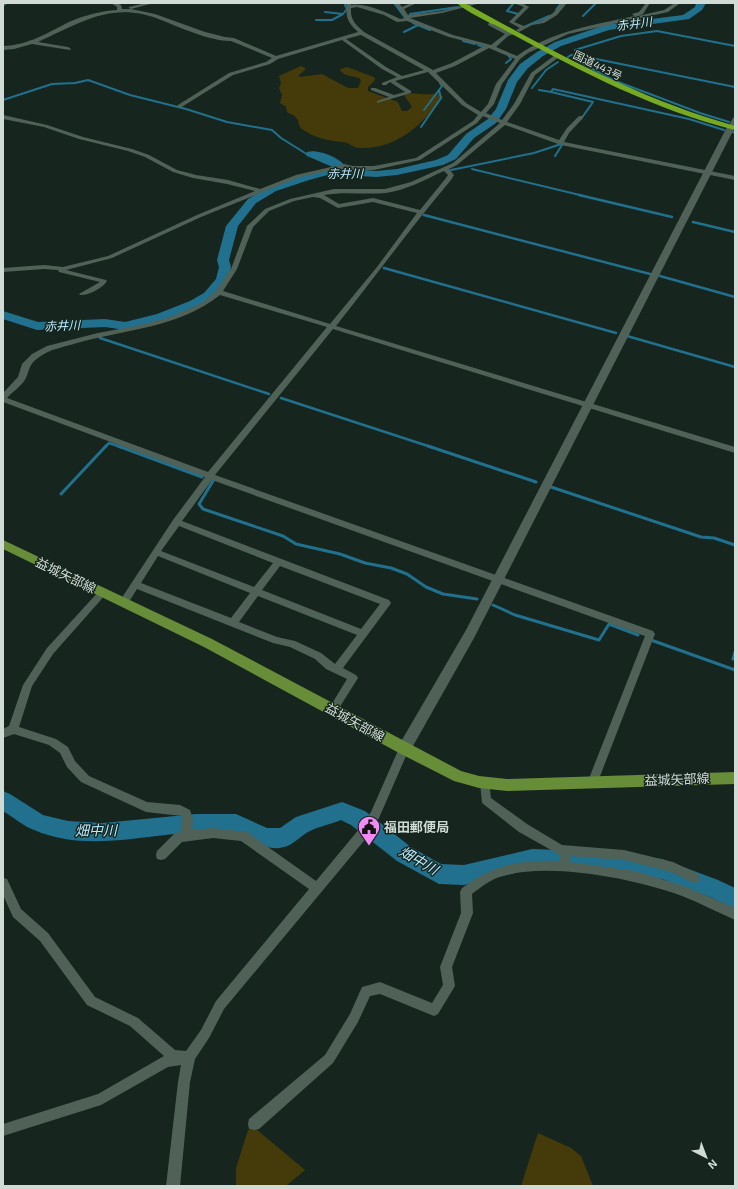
<svg xmlns="http://www.w3.org/2000/svg" width="738" height="1189" font-family="'Exo 2','Noto Sans JP',sans-serif">
	<style>
		.green { fill: #453a09 }
		.lines { fill: none; stroke-linecap: round; stroke-linejoin: round }
		.stream-far2 { stroke: #20708e; stroke-width: 2 }
		.stream-far1 { stroke: #20708e; stroke-width: 2.5 }
		.stream { stroke: #20708e; stroke-width: 3 }
		.river { fill: #20708e; fill-rule: evenodd }
		.street { fill: #506258; fill-rule: evenodd }
		.secondary { fill: #506258; fill-rule: evenodd }
		.primary { fill: #678d38; fill-rule: evenodd }
		.highway { fill: #76aa23; fill-rule: evenodd }
		.labels { text-anchor: middle; dominant-baseline: central; stroke-width: 3; stroke-linejoin: round; paint-order: stroke }
		.far-street-label { font-size: 11px; fill: #d1dbd6; stroke: #16261e }
		.far-water-label { font-size: 12px; font-style: italic; fill: #bbe9ff; stroke: #16261e }
		.street-label { font-size: 13px; fill: #d1dbd6; stroke: #16261e }
		.poi-label { font-size: 13px; font-weight: bold; fill: #d1dbd6; stroke: #16261e; text-anchor: start }
		.water-label { font-size: 14px; font-style: italic; fill: #bbe9ff; stroke: #16261e }
	</style>
	<rect width="100%" height="100%" fill="#16261e"/>
	<path class="green" d="M301,66L305,68V70L299,75V77L322,74L348,88H358L361,81L359,78L346,75L340,71L341,69L347,67L371,76L375,78V80L368,87V91L398,102L402,111H407L412,107L404,95C416,91 423,97 437,93L443,97C422,125 397,149 360,148C353,148 350,143 343,142C329,141 314,138 302,129C298,126 300,123 297,119C295,115 290,114 287,112L286,107L280,103L282,95L279,88L281,83L279,76Z
		M256,1129L305,1170L286,1186H236V1168L248,1130Z
		M538,1133L571,1148L581,1156L593,1186H521Z"/>
	<g class="lines">
		<path class="stream-far2" d="M394,3L406,19
			M513,4L507,11L518,14L517,15
			M556,10L561,3
			M325,12L343,14L347,9L345,5L347,3
			M410,14L458,7
			M583,16L596,3
			M316,20H332L343,14
			M413,23L430,30
			M524,27L549,16
			M404,32L418,25
			M463,41L475,44
			M478,45L484,47
			M575,50L621,36L657,31L735,46
			M568,57L571,55L589,58
			M596,59L735,87
			M576,60L613,80L700,113L729,122
			M506,63L511,59L508,55
			M532,88L546,70L558,62
			M539,90L551,92L553,89L689,119L724,130
			M551,92L593,102L581,119
			M3,100L52,84L75,83L88,80L130,95L186,109L227,122L272,130L281,138L305,153
			M424,110L442,86L440,83
			M421,127L441,98L439,90
			M733,132L735,133
			M555,156L562,145
			M472,169L584,196
			M451,170L534,153L561,144"/>
		<path class="stream-far1" d="M579,195L672,217
			M424,215L650,274
			M693,222L735,232
			M384,268L616,333
			M660,276L735,297
			M627,336L735,367
			M100,338L269,394
			M281,398L431,447
			M105,447L109,443L121,447"/>
		<path class="stream" d="M118,446L202,477
			M428,446L536,482
			M213,481L199,504L203,509L283,536L296,544L340,554L365,563L391,568L407,574L426,587L443,594L477,599
			M551,487L701,537L714,538L735,545
			M61,494L106,446
			M493,605L515,615L599,640L609,624L638,635
			M651,640L735,670
			M733,659L735,652"/>
		<path class="river" d="M696,3H706L702,10L689,19L609,30L561,46L543,56L528,68L517,82L506,109L496,123L474,138L456,159L443,165L397,175L376,177L331,174L309,180L276,191L256,203L238,226L229,260L231,267L228,279L214,299L200,307L166,320L125,330L105,327L37,330L3,319V311L38,322L105,319L125,322L157,314L190,301L204,293L216,279L219,267L217,260L226,226L248,199L268,187L301,175L335,168L307,156L305,154L307,152C317,149 338,157 344,165L341,168L376,171L397,169L436,160L448,155L466,134L488,119L496,109L508,80L520,64L537,52L555,42L605,25L683,15L695,7Z
			M3,791L10,794L43,815L68,821L103,823L196,814H236L267,828H280L296,817L342,802L365,811L411,847L441,864L464,865L532,849L588,851L662,859L718,880L735,888V909L712,898L662,879L588,871L532,869L464,885L439,884L397,861L351,825L341,820C331,824 320,826 310,831C301,835 294,845 284,847C262,853 249,834 233,832C167,826 97,857 34,830C23,826 13,817 3,811Z"/>
		<path class="street" d="M3,3H8L3,7Z
			M111,3H117L121,5L122,9H131L129,8V7L146,3H154L131,9L155,14L205,32L225,37L234,38L276,56L358,32C348,23 345,17 347,3H351V5C364,2 388,13 400,19L405,18L395,3H399L402,7L411,3H417L404,9L408,15L442,11L473,3H481L442,13L410,18L453,35L491,45L505,34L488,25L490,20H494L493,24L494,25L514,34L508,36L496,47L517,56C551,31 594,25 634,16L632,14L639,12L646,3H650L643,14L638,16L664,10L675,3H680L668,12L568,34L528,53L520,59L502,84L494,104L486,113L502,120L514,104L531,73L555,55H559V57L535,75L520,104L507,122L559,140L567,128L579,116H583V118L569,133L564,142L735,176V180L561,145L505,125L457,165L449,169L454,175L451,180C411,227 375,277 336,326L735,447V453L333,329L215,475L653,631L655,634L597,784L593,786L589,784L588,781L645,636L212,480L182,521L389,600L391,603L389,606L343,668L356,675L358,678L336,713L333,714L330,713L328,710L347,679L326,669L315,659L290,647L273,643L137,589L127,605H121L119,602L121,599L173,520L205,477L3,402V393L18,377L22,364L32,354L47,346L98,333L141,325L170,317L202,303L216,291L231,269L247,226L265,209L290,199L334,189H385L411,182L453,163L500,123L483,116L477,123L420,160L374,170H353L344,168L300,177L201,217L112,258L66,270L106,280L107,281C103,288 88,296 80,295L79,294L100,282L59,272L58,270L44,269L3,272V268L44,265L63,267L108,256L197,215L255,191L227,184L193,178L173,172L145,157L128,151L79,139L44,127L3,119V115L47,125L83,137L132,149L149,155L177,170L196,175L228,180L260,189L296,175L344,164L353,166H374L416,158L473,121L478,115L462,105L428,72L395,81L411,91V93L377,103V101L389,97L371,90V88H375L394,95L405,92L390,82L386,85H382V83L397,77L382,69L342,40L278,59L270,64L233,75L180,108L177,106L178,105L229,73L266,62L272,58L231,41C209,41 182,28 161,20C113,0 80,23 38,42L68,47L71,49L70,50L32,44L14,49L3,50V46C29,45 47,33 69,22C85,15 101,11 117,10V7ZM357,7L384,15L397,22L407,21L449,37L484,46L452,63L433,70L364,32C356,25 350,20 351,8ZM361,35L424,70L402,76L386,67L346,39ZM489,48L515,59L496,84L488,104L481,112L466,103L436,73L455,66ZM444,171L448,175L446,178L420,210L373,198L339,204L324,195C344,191 365,195 386,193C407,190 426,179 444,171ZM313,197L320,198L338,208L373,202L417,213L377,267L330,324L223,291L237,269L253,227L269,211L294,201ZM220,295L327,327L208,472L7,398C12,392 23,385 26,378C30,369 29,364 38,358C49,349 64,347 77,343C127,329 178,328 220,295ZM179,526L273,563L254,587L161,551ZM158,556L250,593L231,618L141,583ZM280,566L380,604L361,629L262,590ZM258,596L357,635L335,664L321,653L295,641L277,637L239,622Z
			M513,3L524,4L529,7L514,22L524,26L541,21L553,13L562,3H567L557,15L544,23L532,25L519,32L516,30L520,28L509,22L524,7Z
			M735,117L734,127L729,128L728,127L733,118Z
			M103,588L106,590L107,592L106,594L53,654L32,686L19,727L56,739L68,747L75,761L89,776L147,802L180,805L190,810L193,819L192,830L213,828L247,832L316,881L360,828L371,812L400,746L404,745L408,746L409,749L379,818L368,836L224,1009L209,1038L195,1059L190,1082L180,1186H166L178,1082L181,1065L168,1067L101,1105L3,1136V1124L98,1094L164,1056L130,1026L87,1005L40,941L13,917L3,895V878L7,879L21,909L48,933L95,997L138,1018L175,1050L186,1051L201,1030L216,1001L309,889L241,841L213,838L182,842L165,859L161,860L157,859L156,855L157,851L175,833L181,832L182,816L146,812L81,782L67,767L60,753L49,745L14,734L3,738V729L9,726L23,685L47,648L100,590Z
			M485,778L489,780L491,798L527,824L562,845L624,850L673,862L698,874L700,878L698,882L694,883L671,872L624,860L570,856V862L635,871L684,886L735,908V920C717,912 700,903 682,896C636,879 550,862 503,876C491,879 481,887 472,894L473,913L452,967L455,986L438,1014L434,1016L380,994L370,996L358,1022L333,1063L259,1129L254,1130L249,1129L248,1124L249,1119L325,1055L350,1014L362,987L380,982L432,1003L443,985L440,967L461,913L460,892L462,888C494,864 520,860 560,861V855L519,832L482,803L480,783L481,780Z"/>
		<path class="secondary" d="M728,125H734L735,127L474,638L409,753L404,755L399,753L397,749L399,745L466,630Z"/>
		<path class="primary" d="M3,540L212,639L461,771L479,776L507,779L735,772V784L507,791L479,788L454,781L399,753L204,647L3,549Z"/>
		<path class="highway" d="M457,3H465C554,52 636,98 735,126V130C655,110 582,72 510,33C496,25 467,13 457,3Z"/>
	</g>
	<defs>
		<g id="civic-pin" transform="scale(1.15)"><path d="M0 17L-7.5 6A9.5 9.5 0 1 1 7.5 6Z" fill="#f18af4" stroke="#16261e"/><path d="M-.6-6.5H3V-4.5H.6V-3L4-1V1h2V6H-6V1h2V-1L-.6-3ZM-1.2 2.5V6h2.4V2.5Z" fill="#111"/></g>
	</defs>
	<g fill-rule="evenodd">
		<use href="#civic-pin" x="369" y="827"/>
	</g>
	<g class="labels">
		<g class="far-street-label">
			<text transform="translate(598 65) rotate(26)">国道443号</text>
		</g>
		<g class="far-water-label">
			<text transform="translate(634 23) rotate(-7)">赤井川</text>
			<text x="345" y="173">赤井川</text>
			<text transform="translate(62 325) rotate(-2)">赤井川</text>
		</g>
		<g class="street-label">
			<text transform="translate(66 575) rotate(26)">益城矢部線</text>
			<text transform="translate(355 722) rotate(29)">益城矢部線</text>
			<text transform="translate(677 779) rotate(-2)">益城矢部線</text>
		</g>
		<g class="poi-label">
			<text x="384" y="827">福田郵便局</text>
		</g>
		<g class="water-label">
			<text transform="translate(96 830) rotate(-1)">畑中川</text>
			<text transform="translate(419 860) rotate(30)">畑中川</text>
		</g>
	</g>
	<rect width="738" height="1189" fill="none" stroke="#d1dbd6" stroke-width="8"/>
	<g transform="translate(706 1157) rotate(138)" stroke="#16261e" stroke-width="3" paint-order="stroke">
	<path d="M0-3L7 15L0 10L-7 15Z" fill="#d1dbd6"/>
	<text y="-6" font-size="11" font-weight="bold" text-anchor="middle" fill="#d1dbd6">N</text>
	</g>
</svg>
